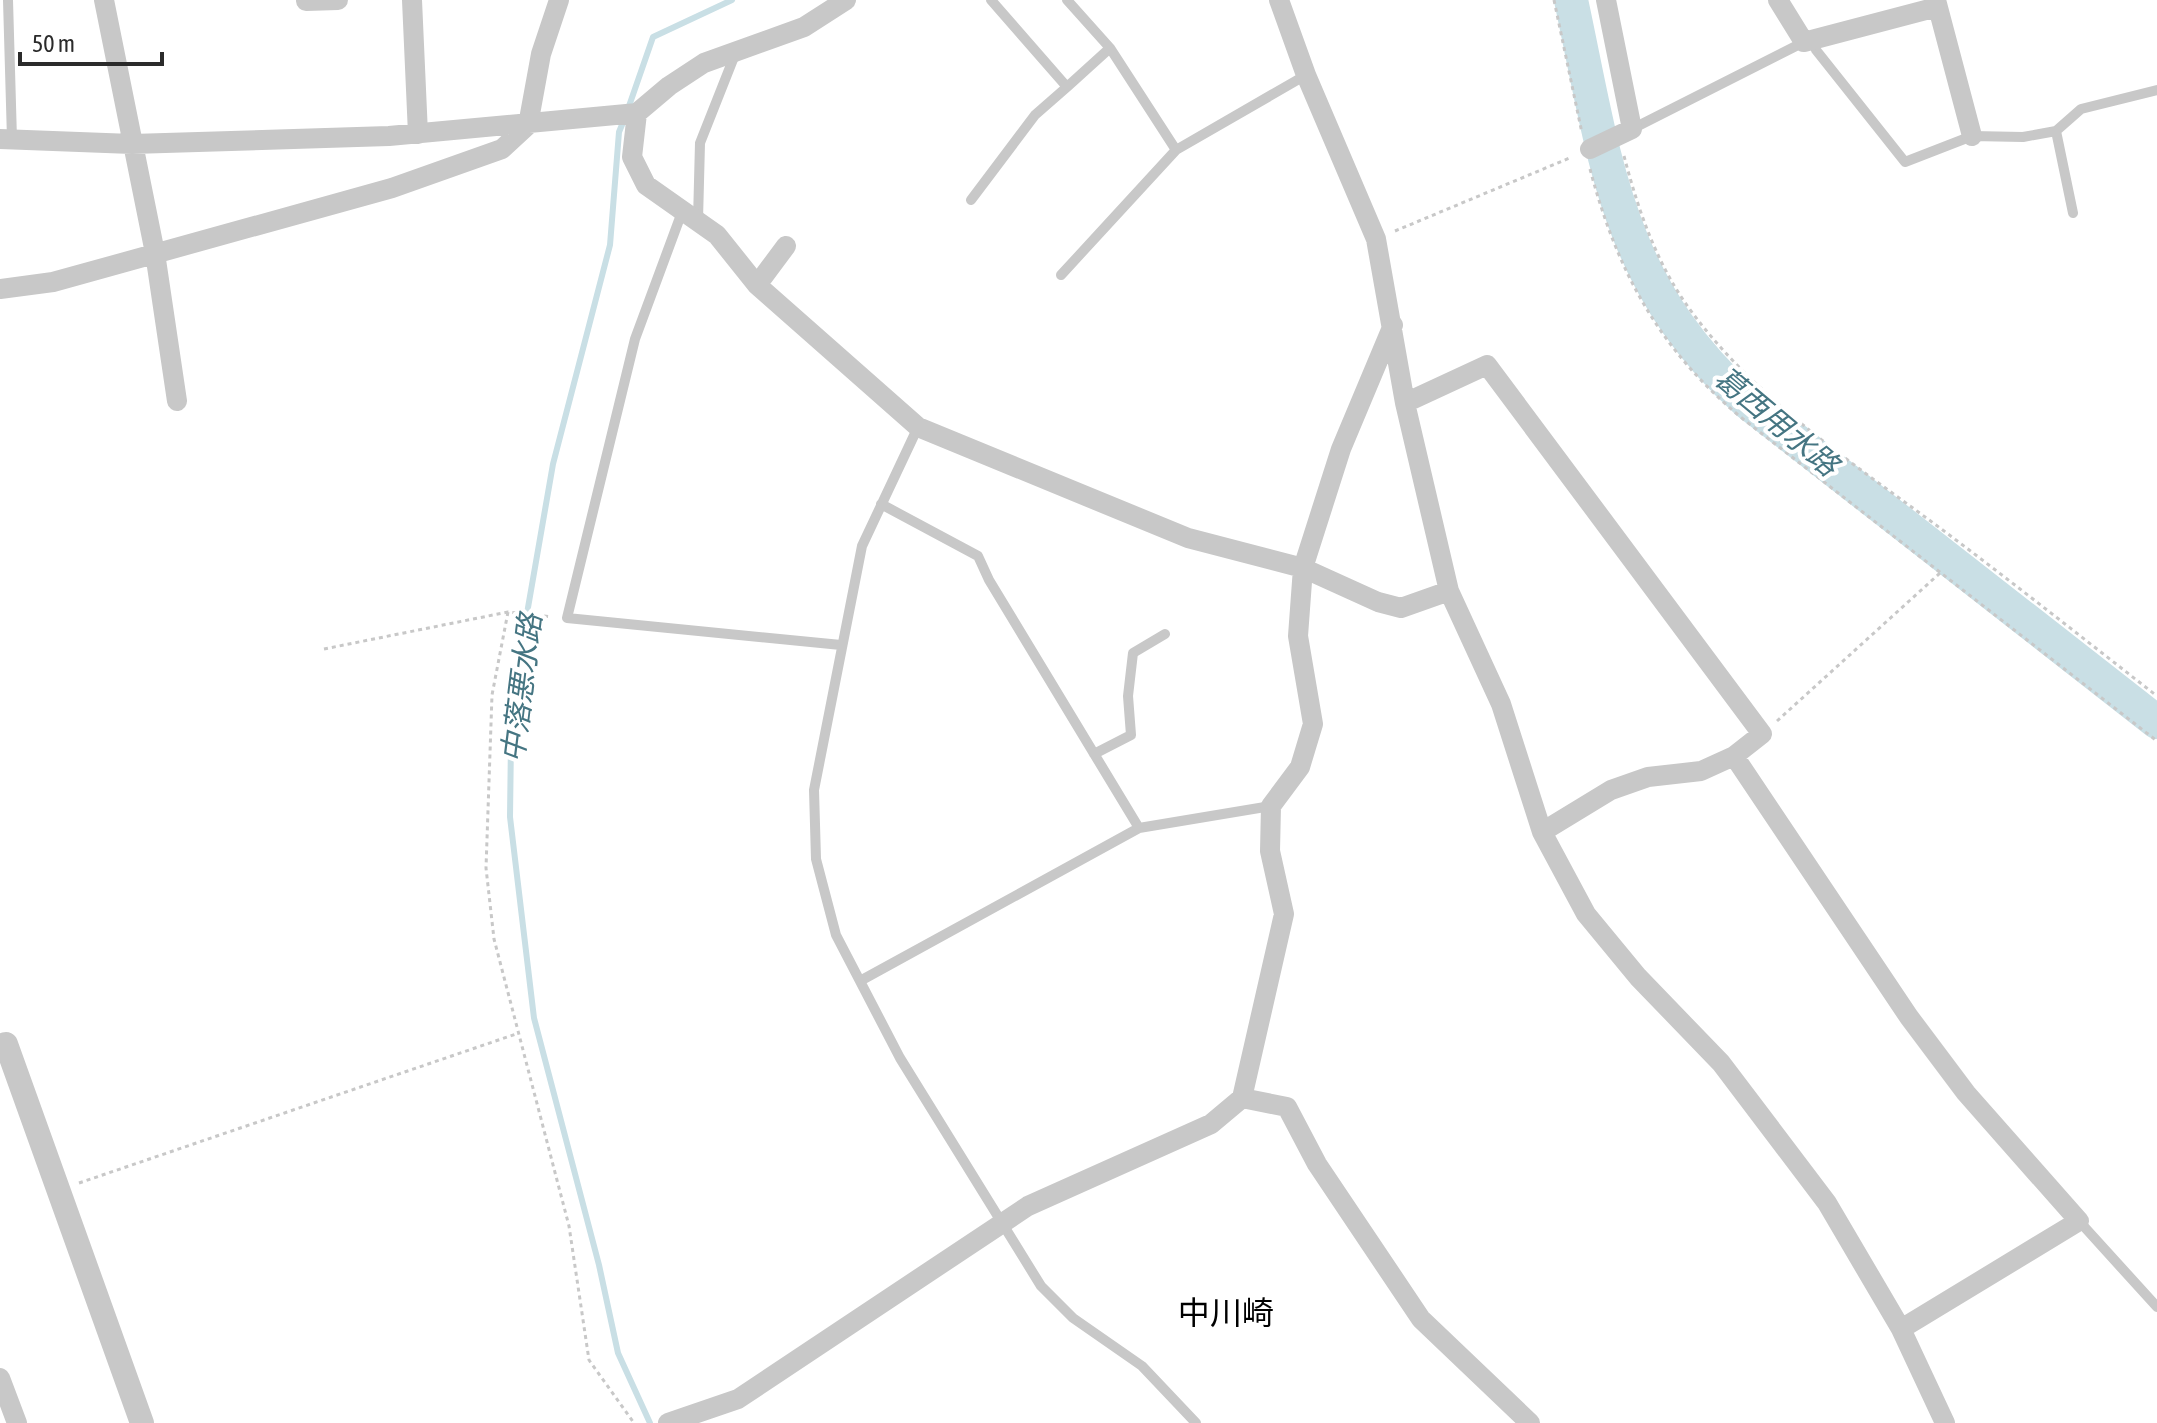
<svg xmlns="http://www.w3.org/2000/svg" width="2157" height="1423" font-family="'Asap Condensed','Noto Sans JP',sans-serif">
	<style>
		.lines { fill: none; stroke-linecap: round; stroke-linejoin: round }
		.stream { stroke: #c9dfe5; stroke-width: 6 }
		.river { stroke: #c9dfe5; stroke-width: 34 }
		.path { stroke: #c8c8c8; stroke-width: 3; stroke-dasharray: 4 4; stroke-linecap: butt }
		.service { stroke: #c8c8c8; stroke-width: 10 }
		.minor { stroke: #c8c8c8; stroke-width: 20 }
		.tertiary { stroke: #c8c8c8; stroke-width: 24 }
		.labels { text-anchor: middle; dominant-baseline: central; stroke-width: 8; stroke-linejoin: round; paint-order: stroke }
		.water-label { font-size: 30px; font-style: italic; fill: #457582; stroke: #fff }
		.quarter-label { font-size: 32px; fill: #000; stroke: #fff }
	</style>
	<rect width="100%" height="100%" fill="#fff"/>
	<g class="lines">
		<path class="stream" d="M628,109L653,37L732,0
			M624,120L619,132L610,245L553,464L518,665L511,740L510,817L534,1018L599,1265L618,1353L650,1423"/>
		<path class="river" d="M1571,0C1606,163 1616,283 1747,402L2157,722"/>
		<path class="path" d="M1554,0L1582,133
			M1624,156C1639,213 1658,268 1694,315C1758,400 1852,463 1936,525C2011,581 2084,639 2157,696
			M1590,169C1617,271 1659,350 1743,419L2157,741
			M1395,231L1572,157
			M508,612L492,695L486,868L494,939L569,1226L589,1360L634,1423
			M324,649L508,612L552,617
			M1777,721L1940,573
			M79,1183L519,1033"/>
		<path class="service" d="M8,0L12,139
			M991,0L1067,87L1110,48L1067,0
			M1812,40L1816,50L1905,162L1972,136L2023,137L2056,131L2081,109L2157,90
			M1110,48L1176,150L1306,75
			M1632,129L1804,42
			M2056,131L2073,213
			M971,200L1035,115L1067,87
			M682,212L635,339L567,618L841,645
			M698,220L700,143L736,52
			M1061,275L1176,150
			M918,427L862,546L814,790L816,859L836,935L900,1058L1041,1286L1073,1318L1142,1366L1196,1423
			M1094,754L1131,735L1128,696L1133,653L1165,634
			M1139,828L1271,806
			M860,981L1139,828L989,580L978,556L881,504
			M2079,1221L2157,1307"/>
		<path class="minor" d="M104,0L155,253L177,401
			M412,0L418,134
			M1279,0L1306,75L1376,239L1405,403L1449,591L1501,704L1542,832L1586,914L1638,977L1721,1063L1827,1203L1901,1329L1945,1423
			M1778,0L1804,42L1937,7
			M1936,0L1972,136
			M306,1L338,0
			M637,113L632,157L646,185L717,235L757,285L918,427L1188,538L1303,568L1298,636L1313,724L1300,767L1271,806L1270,851L1284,914L1242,1098L1211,1124L1028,1206L738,1399L668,1423
			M0,139L132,144L389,136L637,113L669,86L704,63L804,27L846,0
			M1590,149L1632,129L1606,0
			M757,285L786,246
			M0,289L53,282L392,188L502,149L528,125L541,54L559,0
			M1393,325L1341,449L1303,568L1378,602L1401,608L1449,591
			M1405,403L1487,365L1762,734L1734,756L1909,1017L1966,1093L2079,1221L1901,1329
			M1542,832L1611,790L1648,777L1701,771L1734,756
			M1242,1098L1287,1107L1317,1164L1421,1319L1530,1423
			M0,1378L17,1423"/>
		<path class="tertiary" d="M0,1046L6,1044L142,1423"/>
	</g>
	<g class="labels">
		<g class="water-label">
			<text transform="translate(1777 421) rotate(40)">葛西用水路</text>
			<text transform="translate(521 688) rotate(-83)">中落悪水路</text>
		</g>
		<g class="quarter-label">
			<text x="1226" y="1312">中川崎</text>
		</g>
	</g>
	<path d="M20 52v12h142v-12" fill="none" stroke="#2b2b2b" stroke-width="4"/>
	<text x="32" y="52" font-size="24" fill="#2b2b2b" stroke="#ffffff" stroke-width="6" paint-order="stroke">50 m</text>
</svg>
